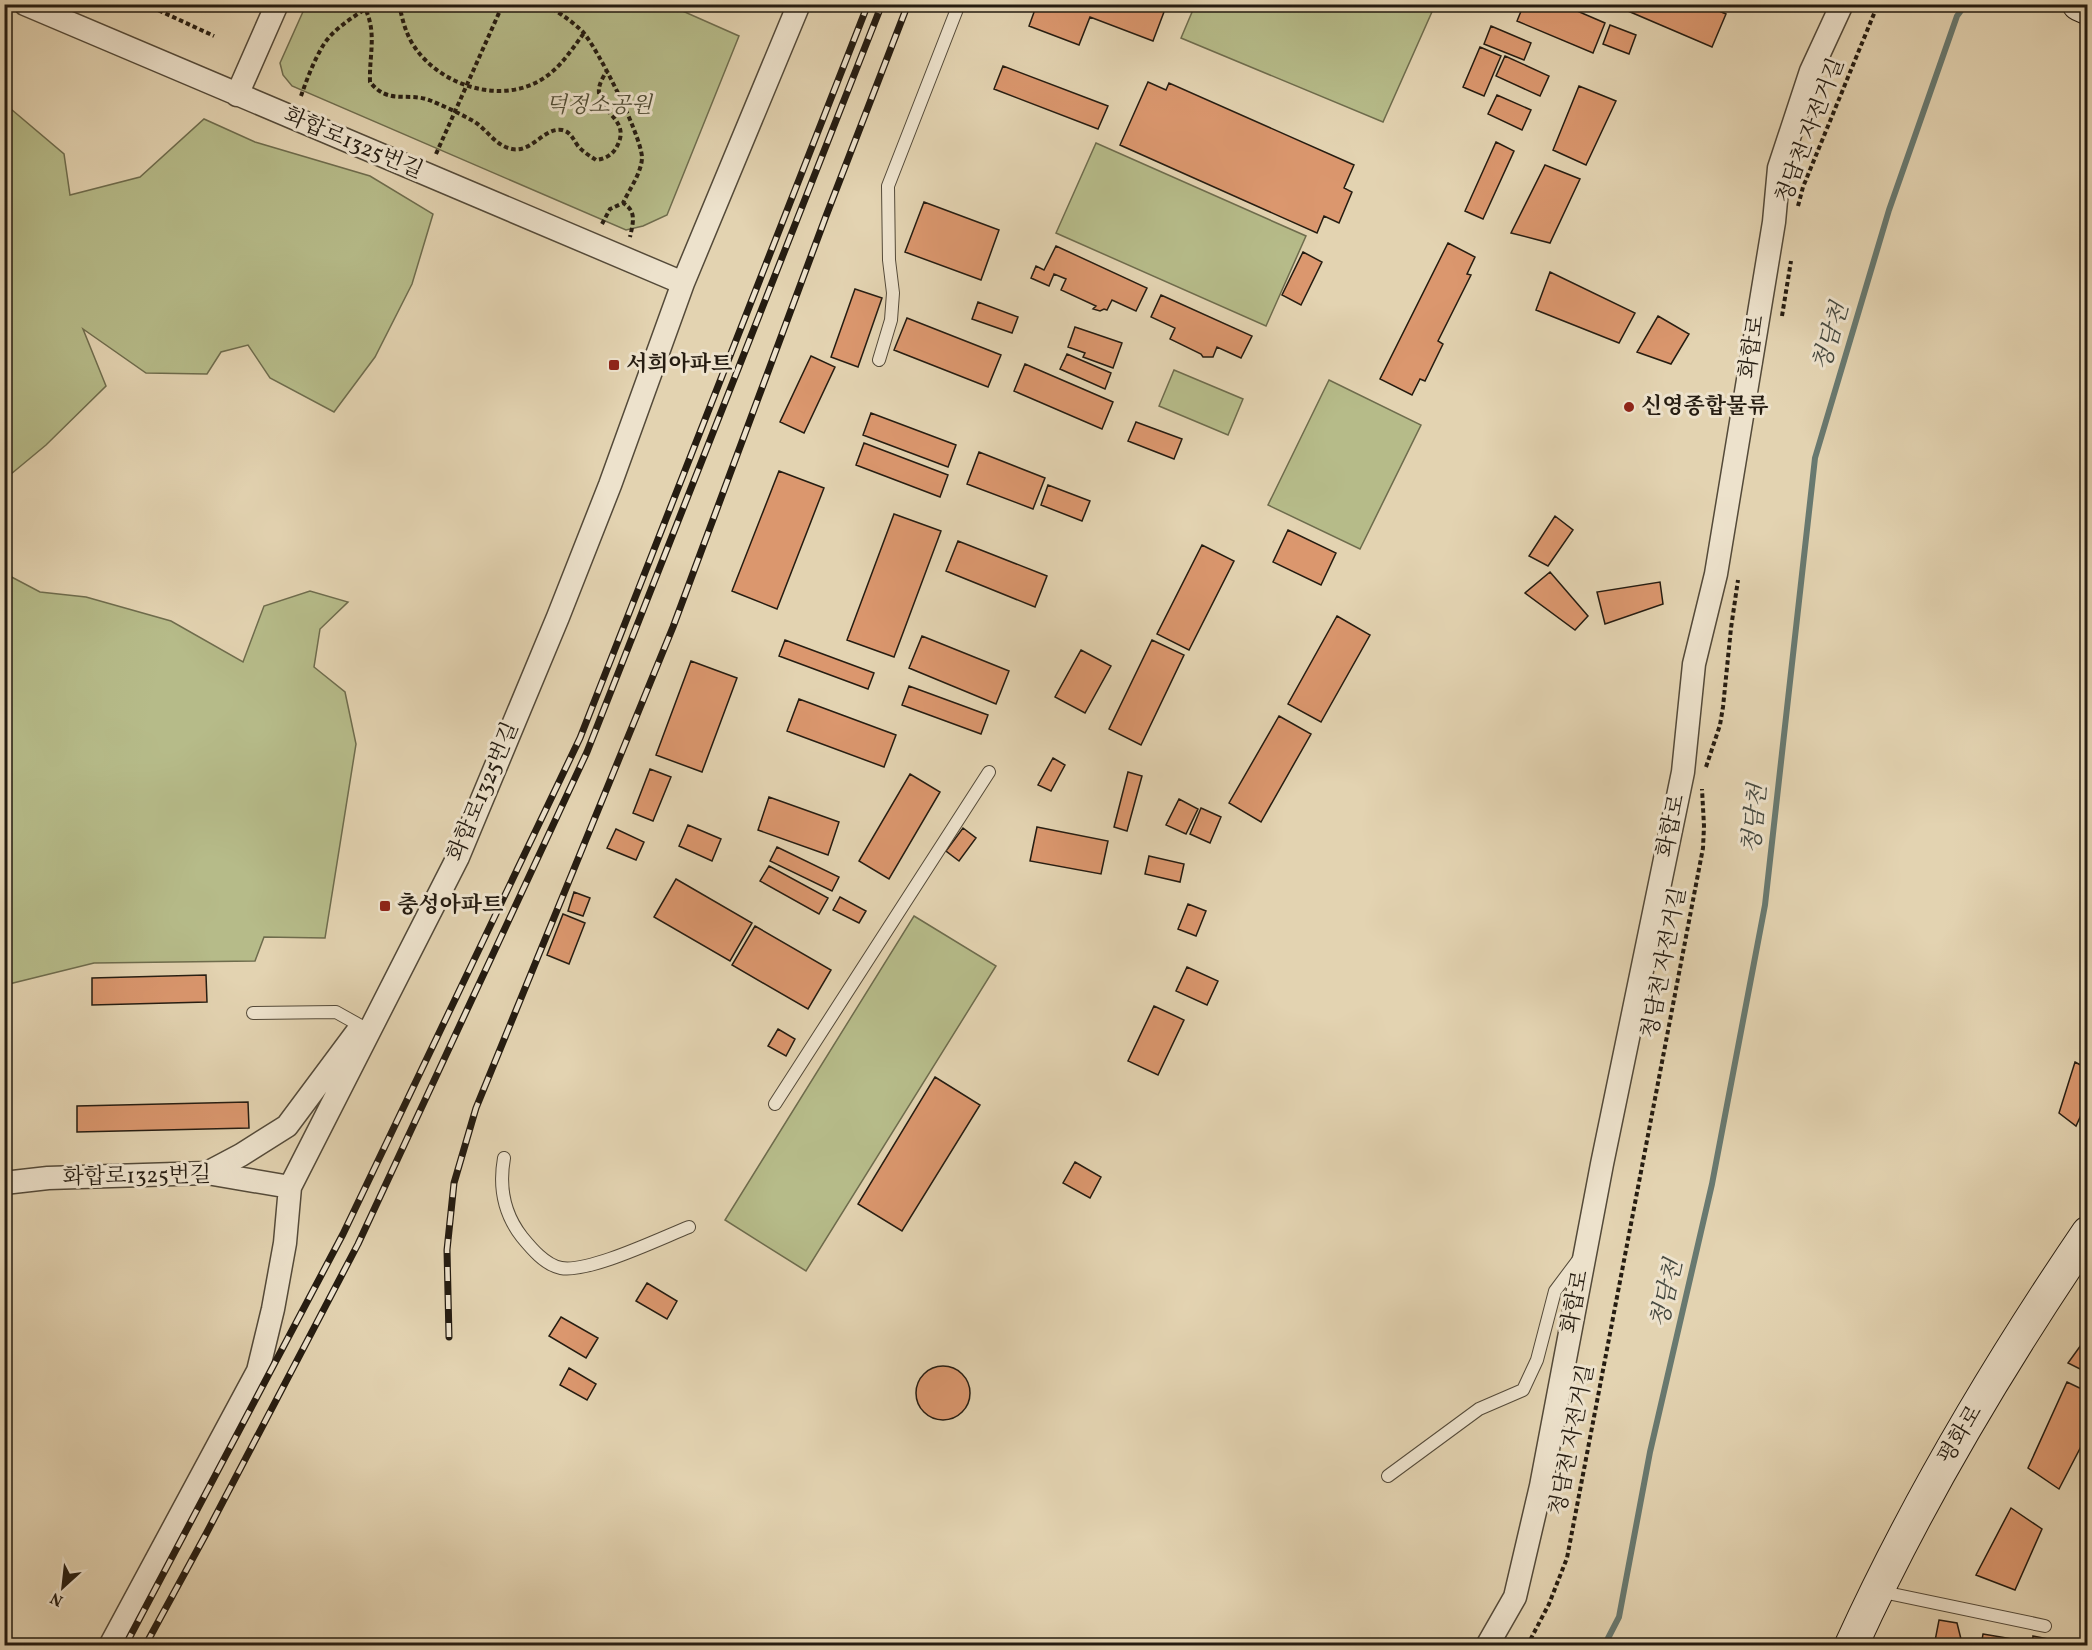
<svg xmlns="http://www.w3.org/2000/svg" width="2092" height="1650" font-family="Vollkorn,'Noto Serif KR',serif">
	<style>
		.green { fill: #b6bb89; stroke: #6e6c4d; stroke-width: 1.5 }
		.lines { fill: none; stroke-linecap: round; stroke-linejoin: round }
		.stream { stroke: #687970; stroke-width: 6 }
		.building { fill: #db976e; stroke: #251c11; stroke-width: 1.5 }
		.lane-casing { stroke: #544a39; stroke-width: 14 }
		.street-casing { stroke: #544a39; stroke-width: 25 }
		.secondary-casing { stroke: #251c11; stroke-width: 35 }
		.path { stroke: #251c11; stroke-width: 4; stroke-dasharray: 4.5 3; stroke-linecap: butt }
		.lane { stroke: #ede2cc; stroke-width: 12 }
		.street { stroke: #ede2cc; stroke-width: 22 }
		.secondary { stroke: #ede2cc; stroke-width: 33 }
		.rail-casing { stroke: #251c11; stroke-width: 7 }
		.rail { stroke: #ede2cc; stroke-width: 4.5; stroke-dasharray: 14; stroke-linecap: butt }
		.poi-dot { fill: #8f2418; stroke: #ede2cc; stroke-width: 2 }
		.labels { text-anchor: middle; dominant-baseline: central; stroke-width: 6; stroke-linejoin: round; paint-order: stroke }
		.park-label { font-size: 22px; font-style: italic; fill: #504c35; stroke: #ede2cc }
		.street-label { font-size: 22px; fill: #251c11; stroke: #ede2cc }
		.poi-label { font-size: 22px; font-weight: bold; fill: #251c11; stroke: #ede2cc; text-anchor: start }
		.water-label { font-size: 24px; font-style: italic; fill: #474a41; stroke: #ede2cc }
	</style>
	<rect width="100%" height="100%" fill="#e3d3b1"/>
	<filter id="stains"><feTurbulence type="fractalNoise" baseFrequency=".00333" numOctaves="4"/><feColorMatrix values="0 0 0 0 .2 0 0 0 0 .09 0 0 0 0 .02 0 0 0 .5 -.17"/></filter>
	<radialGradient id="worn" r=".72"><stop offset=".6" stop-color="#630" stop-opacity="0"/><stop offset="1" stop-color="#630" stop-opacity=".3"/></radialGradient>
	<path class="green" d="M306,5H669L739,36L667,215L643,226L626,230L292,86L283,75L280,63Z
		M1195,5V4L1435,5L1383,122L1181,38Z
		M5,104L64,154L70,195L140,177L204,119L255,142L370,176L433,214L412,284L375,357L334,412L270,378L248,345L221,352L207,374L146,373L83,329L106,386L46,445L5,479V489Z
		M1096,143L1306,236L1266,326L1056,233Z
		M1174,370L1243,399L1228,435L1159,406Z
		M1329,380L1421,425L1360,549L1268,505Z
		M4,573L40,592L86,597L171,621L243,662L264,606L310,591L348,602L320,629L314,667L345,692L356,744L325,938L264,937L255,961L94,963L5,985Z
		M914,916L996,966L806,1271L725,1220Z"/>
	<g class="lines">
		<path class="stream" d="M1604,1646L1619,1617L1650,1452L1712,1184L1765,905L1815,458L1889,210L1957,16L1966,4"/>
	</g>
	<path class="building" d="M1037,4H1167L1153,41L1090,17L1079,45L1029,26Z
		M1524,4H1561L1605,23L1593,53L1517,21Z
		M1631,4H1703L1726,14L1712,47L1628,11Z
		M1610,25L1636,35L1629,54L1603,44Z
		M1491,26L1531,43L1524,60L1484,44Z
		M1480,47L1501,56L1484,96L1463,87Z
		M1505,56L1549,76L1540,96L1496,76Z
		M1003,66L1108,106L1098,129L994,89Z
		M1148,82L1166,90L1169,83L1354,165L1344,188L1352,192L1339,223L1324,216L1317,233L1120,145Z
		M1579,86L1616,101L1586,165L1553,150Z
		M1497,95L1531,110L1522,130L1488,114Z
		M1496,142L1514,151L1483,219L1465,211Z
		M1545,165L1580,179L1550,243L1511,233Z
		M924,202L999,230L981,280L905,252Z
		M1448,243L1475,257L1467,274L1471,275L1438,341L1443,344L1425,381L1420,379L1412,395L1380,379Z
		M1056,246L1147,288L1136,311L1112,300L1107,310L1104,309L1100,311L1093,309L1096,306L1061,290L1066,279L1054,274L1049,286L1031,278L1036,266L1044,270Z
		M1303,252L1322,262L1301,305L1282,295Z
		M1550,272L1635,313L1619,343L1536,310Z
		M855,289L882,298L858,367L831,357Z
		M1161,295L1252,336L1241,358L1217,347L1213,357H1203L1201,354L1170,339L1175,328L1151,317Z
		M978,302L1018,317L1012,333L972,319Z
		M1658,316L1689,334L1671,364L1637,352Z
		M907,318L1001,355L988,387L894,350Z
		M1075,327L1122,343L1113,368L1083,357L1085,353L1068,347Z
		M1067,354L1111,373L1105,389L1060,369Z
		M811,356L835,367L804,433L780,422Z
		M1025,364L1113,402L1102,429L1014,391Z
		M871,413L956,445L948,467L863,435Z
		M1136,422L1182,439L1174,459L1128,441Z
		M864,443L948,475L940,497L856,465Z
		M979,452L1045,478L1033,509L967,484Z
		M779,471L824,488L777,609L732,591Z
		M1048,485L1090,501L1082,521L1041,505Z
		M894,514L941,531L894,657L847,640Z
		M1555,516L1573,530L1548,566L1529,556Z
		M1288,530L1336,553L1321,585L1273,562Z
		M958,541L1047,576L1035,607L946,571Z
		M1202,545L1234,561L1189,650L1157,634Z
		M1550,572L1588,616L1575,630L1525,593Z
		M1660,582L1663,604L1605,624L1597,592Z
		M1337,616L1370,635L1321,722L1288,704Z
		M922,636L1009,671L996,704L909,668Z
		M785,640L874,673L868,689L779,656Z
		M1152,640L1184,655L1141,745L1109,729Z
		M1081,650L1111,666L1085,713L1055,697Z
		M691,661L737,678L702,772L656,755Z
		M909,686L988,715L981,734L902,705Z
		M799,699L896,735L884,767L787,731Z
		M1279,716L1311,734L1261,822L1229,803Z
		M1053,758L1065,765L1051,791L1038,785Z
		M650,769L671,777L653,821L633,813Z
		M1128,772L1142,776L1127,831L1114,827Z
		M910,774L940,792L889,879L859,861Z
		M769,797L839,822L828,855L758,830Z
		M1179,799L1198,809L1186,834L1166,825Z
		M1201,808L1221,817L1210,843L1190,834Z
		M688,825L721,839L712,861L679,846Z
		M1037,827L1108,841L1101,874L1030,861Z
		M963,828L976,838L959,861L946,851Z
		M616,829L644,842L636,860L607,848Z
		M777,847L839,877L832,891L770,861Z
		M1149,856L1184,864L1180,882L1145,874Z
		M769,866L828,898L819,914L760,881Z
		M676,879L752,923L730,961L654,917Z
		M574,892L590,898L583,916L568,911Z
		M840,897L866,911L859,923L833,910Z
		M1188,904L1206,911L1196,936L1178,929Z
		M563,914L585,923L569,964L547,955Z
		M755,926L831,970L808,1009L732,965Z
		M1187,967L1218,981L1207,1005L1176,991Z
		M206,975L207,1002L92,1005V978Z
		M1154,1006L1184,1020L1158,1075L1128,1061Z
		M778,1029L795,1039L786,1056L768,1046Z
		M2075,1062L2088,1069V1100L2076,1126L2059,1113Z
		M935,1077L980,1105L902,1231L858,1204Z
		M248,1102L249,1128L77,1132V1106Z
		M1075,1162L1101,1177L1090,1198L1063,1183Z
		M647,1283L677,1301L667,1319L636,1301Z
		M561,1317L598,1338L586,1358L549,1336Z
		M2081,1345L2088,1349V1373L2068,1363Z
		M916 1393a27 27 0 1 1 54 0a27 27 0 1 1-54 0Z
		M569,1368L596,1384L587,1400L560,1385Z
		M2067,1382L2088,1392V1433L2059,1489L2028,1468Z
		M2011,1508L2042,1529L2015,1590L1976,1575Z
		M1939,1620L1957,1623L1961,1639L1960,1646H1934Z
		M1983,1634L2013,1639L2012,1646H1981Z
		M2033,1636L2059,1641V1646H2032Z"/>
	<g class="lines">
		<g class="lane-casing">
			<path id="lane" d="M879,360L891,320L893,293L889,260L888,186L959,4
				M253,1013L336,1012L361,1026
				M775,1104L989,772
				M504,1158C499,1186 504,1214 522,1237C531,1248 545,1265 561,1268C589,1273 661,1238 689,1227
				M1388,1476L1479,1409L1523,1390L1537,1360L1555,1291L1579,1259
				M1878,1591L2045,1626"/>
		</g>
		<g class="street-casing">
			<path id="street" d="M25,4L683,283
				M237,95L277,4
				M207,1173L241,1155L287,1126L357,1032
				M4,1183L48,1178L207,1173L290,1187L458,857L558,617L610,485L683,283L799,4
				M110,1646L258,1371L273,1309L285,1243L290,1187
				M1487,1646L1515,1597L1541,1486L1602,1164L1683,772L1694,664L1716,574L1774,222L1779,168L1811,71L1842,4"/>
		</g>
		<g class="secondary-casing">
			<path id="secondary" d="M2079,4L2088,8
				M1851,1646C1917,1501 1999,1364 2088,1233"/>
		</g>
		<path class="path" d="M145,4L214,36
			M363,4C378,32 369,53 370,82C388,105 407,92 429,100C444,106 461,114 475,122C488,131 496,146 512,149C532,153 544,127 562,130C571,132 573,139 578,146C583,152 590,156 596,160C605,159 612,155 616,148C632,121 602,115 599,93C598,85 603,77 607,71
			M399,4C402,18 405,31 412,43C438,86 502,106 544,78C561,67 572,49 584,33
			M546,4C559,13 572,21 583,32C599,51 640,133 642,157C642,172 629,190 623,203
			M301,96C307,79 314,60 324,44C335,27 356,16 372,4
			M436,154L503,4
			M1798,206L1803,187L1878,4
			M602,224L610,209L623,203C637,211 633,223 630,237
			M1782,316L1791,261
			M1706,767L1720,725L1723,707L1731,628L1738,580
			M1527,1646L1549,1604L1567,1558L1703,848L1704,826L1702,789"/>
		<use href="#lane" class="lane"/>
		<use href="#street" class="street"/>
		<use href="#secondary" class="secondary"/>
		<g class="rail-casing">
			<path id="rail" d="M449,1337L447,1250L454,1183L476,1108L673,627L826,216L908,4
				M125,1646L343,1234L580,738L868,4
				M145,1646L206,1534L358,1244L587,752L882,4"/>
		</g>
		<use href="#rail" class="rail"/>
	</g>
	<g class="poi-dot">
		<rect x="608" y="359" width="12" height="12" rx="3"/>
		<circle cx="1629" cy="407" r="6"/>
		<rect x="379" y="900" width="12" height="12" rx="3"/>
	</g>
	<g class="labels">
		<g class="park-label">
			<text x="599" y="106">덕정소공원</text>
		</g>
		<g class="street-label">
			<text transform="translate(1811 131) rotate(-69)">청담천 자전거길</text>
			<text transform="translate(353 144) rotate(23)">화합로1325번길</text>
			<text transform="translate(1753 347) rotate(-81)">화합로</text>
			<text transform="translate(484 792) rotate(-67)">화합로1325번길</text>
			<text transform="translate(1672 826) rotate(-78)">화합로</text>
			<text transform="translate(1665 963) rotate(-79)">청담천 자전거길</text>
			<text transform="translate(137 1177) rotate(-1)">화합로1325번길</text>
			<text transform="translate(1576 1302) rotate(-79)">화합로</text>
			<text transform="translate(1961 1435) rotate(-59)">평화로</text>
			<text transform="translate(1573 1440) rotate(-79)">청담천 자전거길</text>
		</g>
		<g class="poi-label">
			<text x="626" y="365">서희아파트</text>
			<text x="1641" y="407">신영종합물류</text>
			<text x="397" y="906">충성아파트</text>
		</g>
		<g class="water-label">
			<text transform="translate(1832 337) rotate(-73)">청담천</text>
			<text transform="translate(1756 819) rotate(-84)">청담천</text>
			<text transform="translate(1668 1294) rotate(-77)">청담천</text>
		</g>
	</g>
	<rect width="2092" height="1650" fill="none" stroke="#e3d3b1" stroke-width="24"/>
	<rect x="6" y="6" width="2080" height="1638" fill="none" stroke="#251c11" stroke-width="3"/>
	<rect x="12" y="12" width="2068" height="1626" fill="none" stroke="#251c11" stroke-width="1.5"/>
	<g transform="translate(63 1587) rotate(207)" stroke="#ede2cc" stroke-width="4.5" paint-order="stroke">
	<path d="M0-4.5L10 22L0 15L-10 22Z" fill="#251c11"/>
	<text y="-9" font-size="16" font-weight="bold" text-anchor="middle" fill="#251c11">N</text>
	</g>
	<rect width="100%" height="100%" filter="url(#stains)"/>
	<rect width="100%" height="100%" fill="url(#worn)"/>
</svg>
